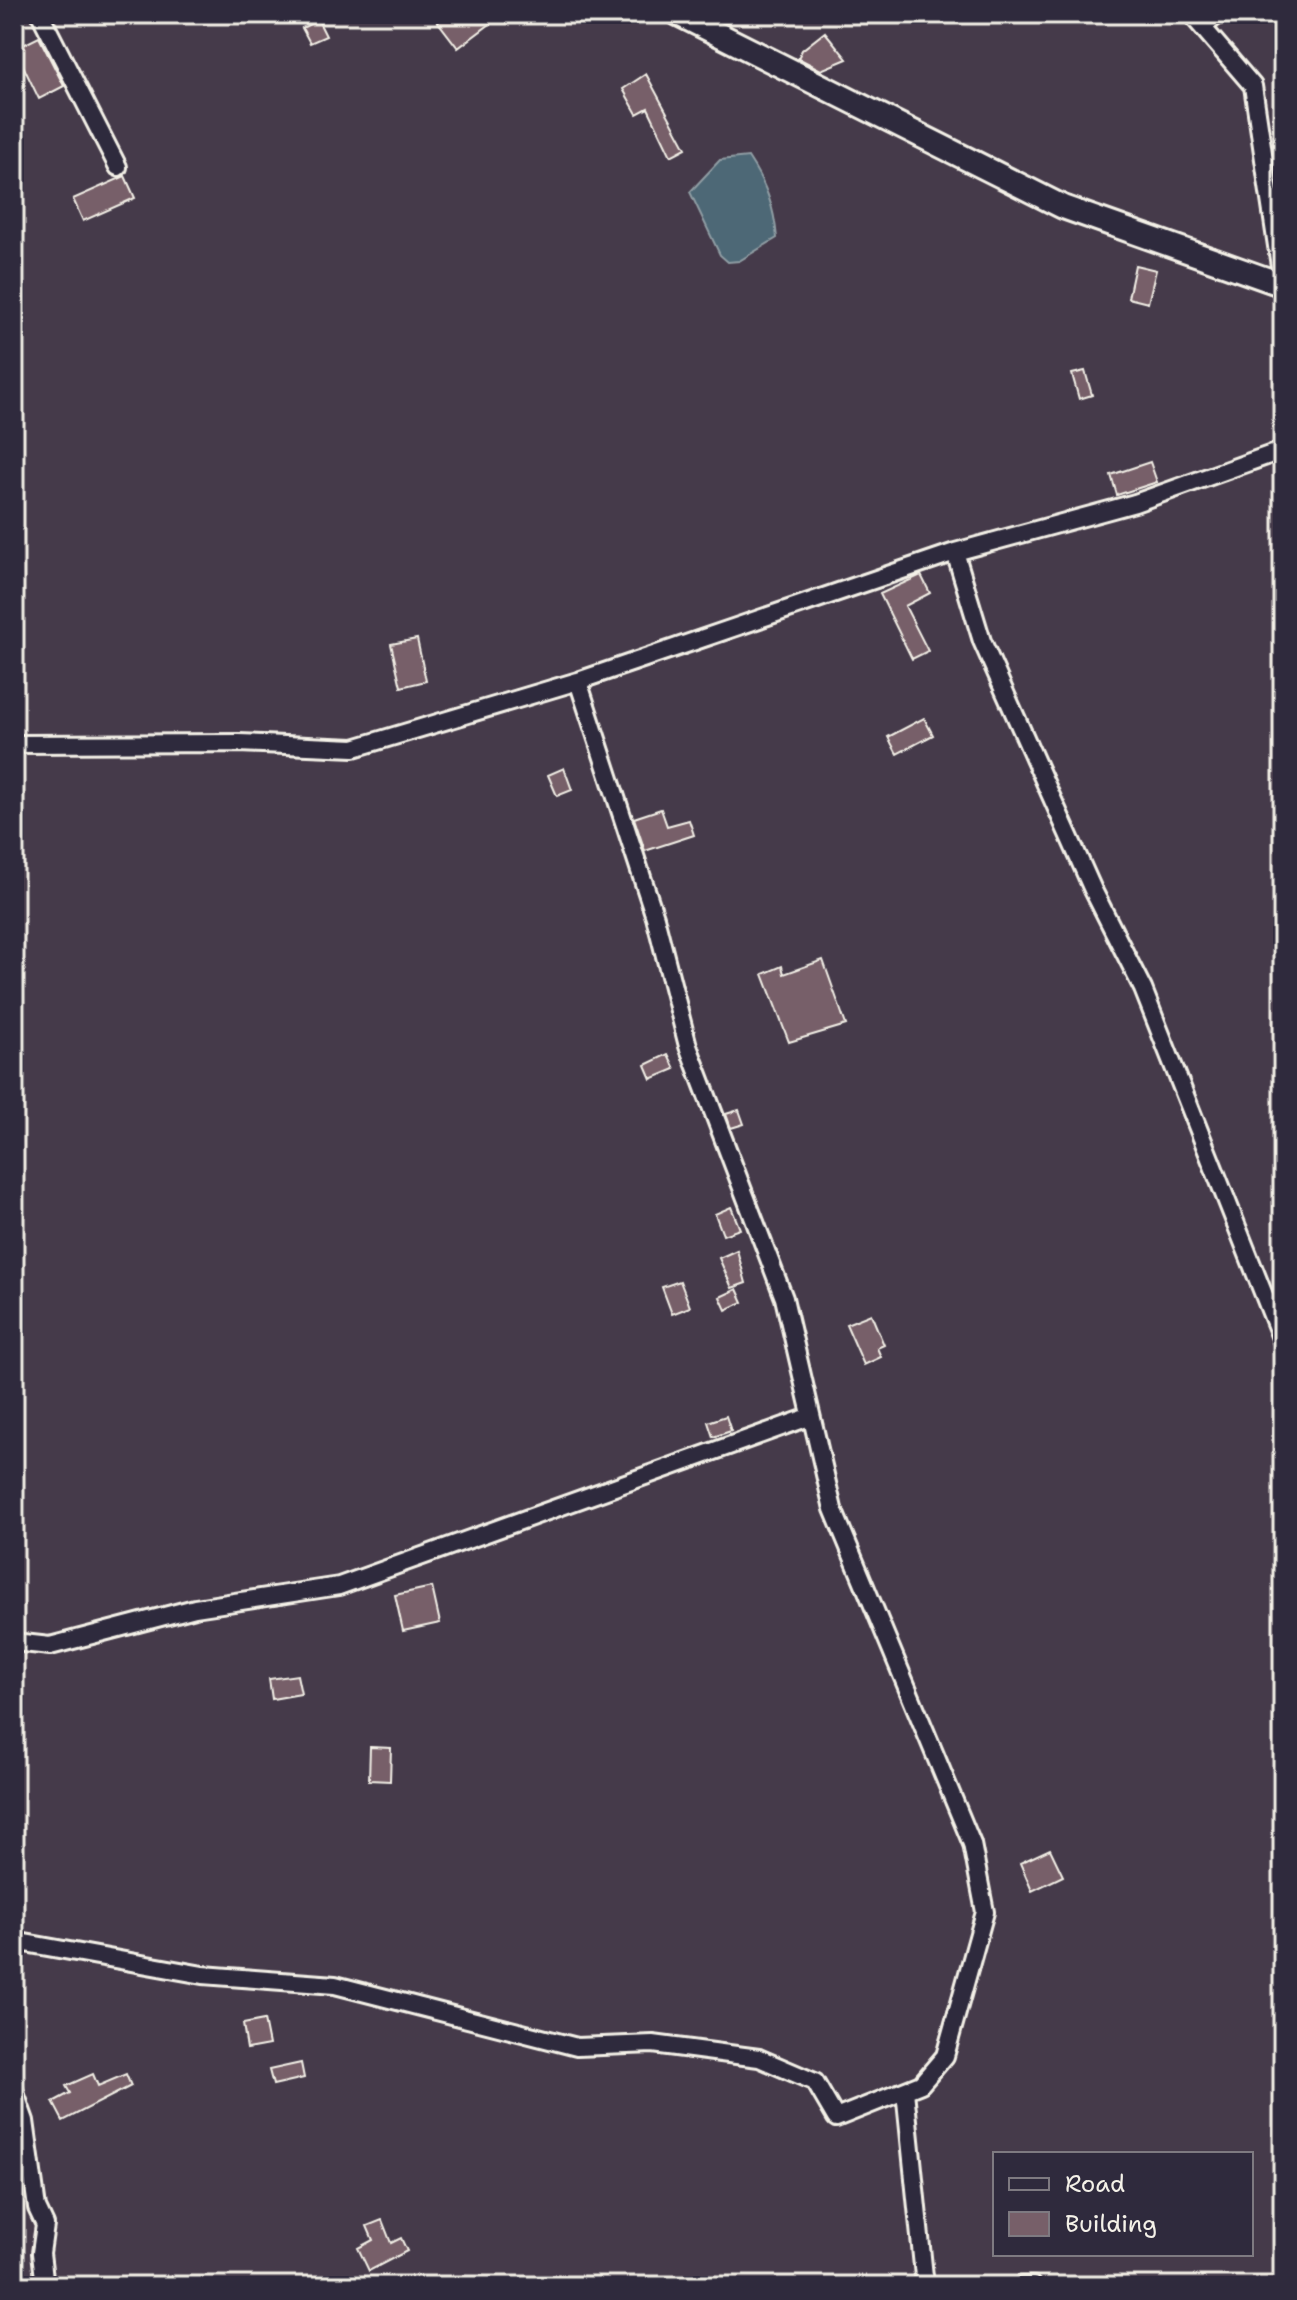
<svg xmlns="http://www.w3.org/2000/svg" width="1297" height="2300" font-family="'Shantell Sans',sans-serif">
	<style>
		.water { fill: #4d6776; stroke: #909ea4; stroke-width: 2 }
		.building { fill: #775f69; stroke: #f4f1e8; stroke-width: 2 }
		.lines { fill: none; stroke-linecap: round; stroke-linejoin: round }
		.minor-casing { stroke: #f4f1e8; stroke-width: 22 }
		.secondary-casing { stroke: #f4f1e8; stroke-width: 28 }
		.minor { stroke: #2f2a3d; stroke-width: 16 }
		.secondary { stroke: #2f2a3d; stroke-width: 22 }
	</style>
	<rect width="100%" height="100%" fill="#453a4a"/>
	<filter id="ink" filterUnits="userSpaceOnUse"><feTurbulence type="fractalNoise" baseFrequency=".0125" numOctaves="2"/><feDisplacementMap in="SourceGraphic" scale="16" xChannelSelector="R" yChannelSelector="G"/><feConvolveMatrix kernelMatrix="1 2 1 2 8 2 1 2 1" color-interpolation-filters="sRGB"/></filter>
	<g filter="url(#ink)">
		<path class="water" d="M748,157C766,184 774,206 777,238L739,261L728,262L720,255L690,192L720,160Z"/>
		<path class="building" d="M432,14H483L490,24L458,48Z
			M318,20L326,36L310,43L302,28Z
			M825,32L847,59L821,70L798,58L802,50Z
			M39,37L64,86L39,99L15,49Z
			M646,74L686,148L671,156L648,108L637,114L623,89Z
			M125,176L135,198L83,221L73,199Z
			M1135,265L1156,270L1148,303L1128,298Z
			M1085,371L1092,395L1079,399L1072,374Z
			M1150,462L1157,482L1117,495L1111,475Z
			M921,575L930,593L905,606L928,651L912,659L880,594Z
			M417,639L426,681L401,687L391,644Z
			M924,718L933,735L897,754L888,737Z
			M564,768L572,790L557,796L548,775Z
			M661,809L667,826L689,820L694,835L645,851L634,818Z
			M823,960L846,1025L789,1042L763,974L782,966L784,974Z
			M668,1054L675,1069L651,1079L645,1065Z
			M739,1110L744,1124L731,1128L726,1114Z
			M731,1207L740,1229L723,1235L715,1214Z
			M737,1250L746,1283L732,1288L719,1258Z
			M680,1281L690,1307L672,1314L662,1287Z
			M737,1289L743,1302L726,1310L720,1297Z
			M871,1314L884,1345L877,1348L881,1357L864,1365L846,1324Z
			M726,1416L731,1431L713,1437L708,1422Z
			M432,1587L440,1623L403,1631L395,1595Z
			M297,1675L301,1694L272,1699L269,1679Z
			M370,1747L391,1748L390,1781L369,1780Z
			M1050,1849L1063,1876L1032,1891L1020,1863Z
			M264,2020L269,2045L247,2049L243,2024Z
			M301,2063L304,2078L273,2085L269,2070Z
			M93,2074L98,2086L126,2074L131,2086L63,2121L53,2102L70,2093L66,2086Z
			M382,2220L391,2243L401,2238L407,2251L369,2271L358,2248L373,2240L367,2226Z"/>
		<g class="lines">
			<g class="minor-casing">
				<path id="minor" d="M40,14L118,167
					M1191,14L1253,86L1283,286
					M1203,26L1219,14
					M955,552L982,641L1093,890L1143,989L1283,1343
					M578,681L955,552L1135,503L1283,450
					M14,744L239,743L354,748L578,681L655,917L688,1046L784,1298L833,1509L972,1844L985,1912L945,2056L921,2084L836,2118L815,2082L759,2058L653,2044L577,2047L335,1985L203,1975L14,1941
					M14,1642L50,1646L195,1608L339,1586L809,1417
					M14,2090L25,2121L37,2208L45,2225L41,2253L45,2286
					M905,2091L925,2286
					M1022,2286H1033"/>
			</g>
			<g class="secondary-casing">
				<path id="secondary" d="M678,14L1063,207L1283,285"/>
			</g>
			<use href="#minor" class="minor"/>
			<use href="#secondary" class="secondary"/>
		</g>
	</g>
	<rect width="1297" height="2300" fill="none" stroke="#2f2a3d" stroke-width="48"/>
	<rect x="24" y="24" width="1249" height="2252" fill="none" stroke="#f4f1e8" stroke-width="3" filter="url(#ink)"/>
	<rect x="993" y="2152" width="260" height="104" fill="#2f2a3d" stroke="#7e7a81" stroke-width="2"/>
	<rect x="1009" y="2178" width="40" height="12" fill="#2f2a3d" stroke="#7e7a81" stroke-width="2"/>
	<text x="1065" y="2192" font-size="24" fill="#f4f1e8">Road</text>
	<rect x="1009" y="2212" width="40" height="24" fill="#775f69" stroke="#7e7a81" stroke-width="2"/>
	<text x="1065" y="2232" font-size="24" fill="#f4f1e8">Building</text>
</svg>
